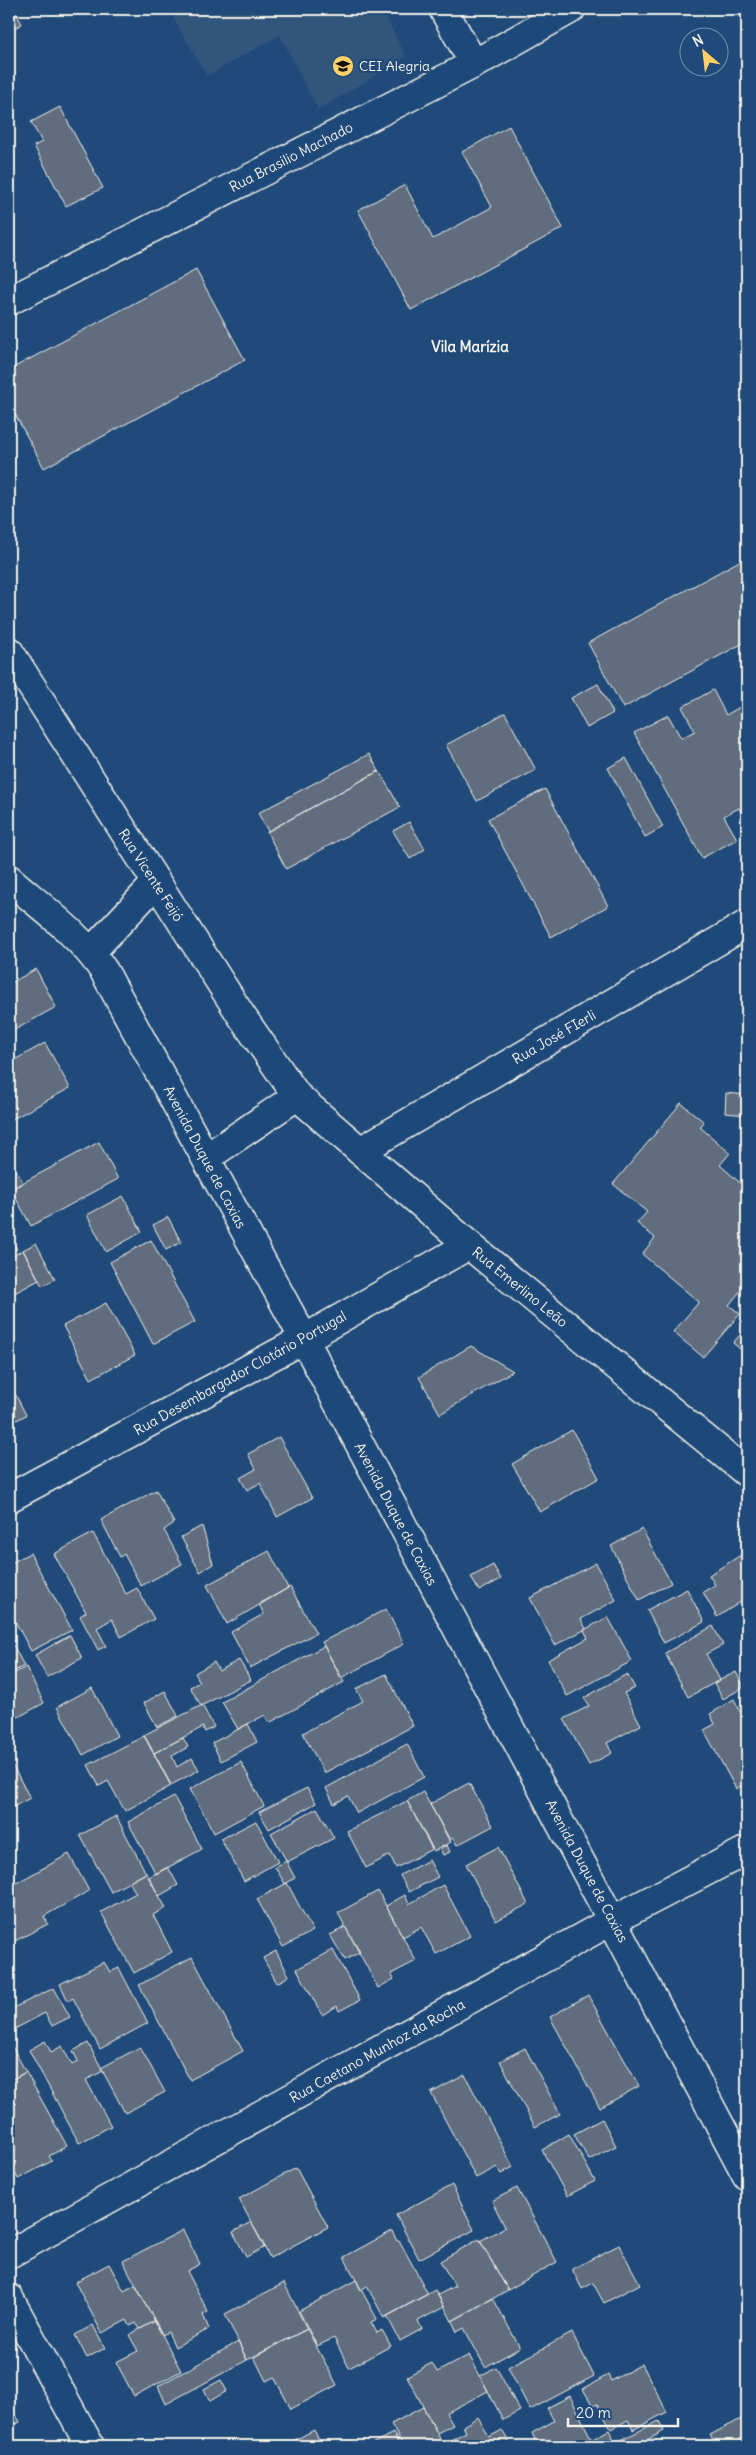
<svg xmlns="http://www.w3.org/2000/svg" width="756" height="2455" font-family="Delius,sans-serif">
	<style>
		.built { fill: #32547c }
		.building { fill: #606d7f; stroke: #f4f1e8 }
		.lines { fill: none; stroke-linecap: round; stroke-linejoin: round }
		.minor-casing { stroke: #f4f1e8; stroke-width: 31 }
		.tertiary-casing { stroke: #f4f1e8; stroke-width: 31 }
		.minor { stroke: #1f4a7a; stroke-width: 28 }
		.tertiary { stroke: #1f4a7a; stroke-width: 28 }
		.labels { text-anchor: middle; dominant-baseline: central; stroke-width: 4.5; stroke-linejoin: round; paint-order: stroke }
		.poi-label { font-size: 14px; fill: #f4f1e8; stroke: #1f4a7a; text-anchor: start }
		.street-label { font-size: 14px; fill: #f4f1e8; stroke: #1f4a7a }
		.neighbourhood-label { font-size: 15px; font-weight: bold; fill: #f4f1e8; stroke: #1f4a7a }
	</style>
	<rect width="100%" height="100%" fill="#1f4a7a"/>
	<filter id="ink" filterUnits="userSpaceOnUse"><feTurbulence type="fractalNoise" baseFrequency=".02" numOctaves="2"/><feDisplacementMap in="SourceGraphic" scale="10" xChannelSelector="R" yChannelSelector="G"/><feConvolveMatrix kernelMatrix="1 2 1 2 8 2 1 2 1" color-interpolation-filters="sRGB"/></filter>
	<g filter="url(#ink)">
		<path class="built" d="M168,9H382L406,57L318,110L280,35L207,76Z"/>
		<path class="building" d="M9,9H14L22,24L9,31Z
			M60,107L103,188L66,206L34,146L42,142L31,122Z
			M509,126L563,228L411,310L358,210L405,185L433,239L492,207L462,152Z
			M196,270L245,360L44,468L9,403V370Z
			M747,557V641L623,708L588,643Z
			M598,684L613,713L587,728L571,698Z
			M713,690L726,715L747,703V824L739,808L724,816L737,839L702,858L634,733L668,715L681,738L695,731L682,707Z
			M505,713L536,770L477,801L446,745Z
			M369,754L379,771L268,831L258,813Z
			M626,758L663,827L645,837L608,768Z
			M379,771L400,807L286,869L267,832Z
			M545,789L608,906L551,937L488,819Z
			M409,822L425,849L410,859L393,831Z
			M36,969L56,1007L9,1033V984Z
			M45,1043L70,1088L9,1121V1063Z
			M726,1093L747,1095V1115L725,1113Z
			M681,1103L704,1122L700,1127L730,1153L720,1165L747,1189V1283L729,1305L740,1314L703,1357L673,1332L699,1302L642,1254L655,1238L637,1223L647,1212L613,1184Z
			M99,1142L118,1179L31,1226L11,1189Z
			M9,1156L23,1183L9,1190Z
			M123,1196L142,1232L106,1252L87,1215Z
			M168,1217L181,1242L166,1250L153,1225Z
			M12,1240L17,1249L9,1254V1242Z
			M151,1240L195,1322L153,1344L110,1262Z
			M36,1243L55,1279L42,1286L23,1250Z
			M23,1250L39,1280L9,1296V1258Z
			M106,1303L135,1355L91,1379L63,1326Z
			M747,1327V1355L733,1343Z
			M471,1346L513,1371L440,1414L419,1377Z
			M9,1382L26,1415L9,1424Z
			M572,1430L599,1478L540,1512L512,1464Z
			M279,1437L312,1498L277,1517L260,1483L247,1490L240,1478L256,1469L248,1454Z
			M156,1490L174,1523L164,1530L182,1564L141,1586L124,1554L120,1557L101,1520Z
			M202,1526L213,1564L200,1572L181,1537Z
			M642,1529L671,1583L639,1600L611,1546Z
			M93,1533L126,1594L137,1588L154,1619L121,1637L112,1619L97,1628L106,1646L98,1650L80,1616L86,1612L54,1554Z
			M269,1551L288,1588L227,1624L207,1585Z
			M30,1553L72,1630L31,1651L9,1610V1564Z
			M741,1555L747,1565V1598L717,1617L703,1592L715,1585L709,1575Z
			M596,1563L616,1600L581,1619L586,1629L555,1645L530,1598Z
			M493,1565L501,1579L479,1591L471,1577Z
			M290,1587L316,1633L250,1668L231,1632L264,1614L259,1604Z
			M687,1589L704,1622L664,1643L647,1610Z
			M386,1609L404,1644L341,1678L322,1642Z
			M608,1617L632,1661L567,1696L548,1660L588,1638L584,1630Z
			M713,1626L723,1645L706,1654L720,1680L688,1697L665,1653Z
			M70,1635L82,1658L47,1677L35,1655Z
			M9,1637L24,1666L9,1674Z
			M324,1646L344,1682L269,1723L265,1715L238,1729L222,1702Z
			M239,1660L251,1680L201,1706L190,1687L200,1682L195,1673L214,1662L219,1671Z
			M26,1667L44,1703L9,1722V1676Z
			M736,1672L744,1687L723,1699L714,1683Z
			M386,1674L413,1726L324,1773L303,1733L363,1701L356,1689Z
			M627,1674L635,1688L624,1693L641,1725L607,1743L612,1753L589,1765L564,1719L589,1706L584,1698Z
			M92,1688L117,1736L83,1755L57,1707Z
			M165,1691L178,1716L157,1727L144,1703Z
			M734,1699L747,1725V1782L736,1789L704,1730L715,1724L710,1714Z
			M202,1705L214,1727L205,1732L203,1727L154,1753L144,1735Z
			M248,1724L257,1742L221,1761L212,1743Z
			M144,1736L171,1786L125,1811L108,1781L99,1786L88,1765Z
			M183,1738L188,1747L172,1756L177,1767L192,1758L199,1770L171,1785L154,1753Z
			M407,1744L424,1777L357,1813L348,1796L334,1804L326,1788Z
			M9,1759L30,1798L9,1809Z
			M241,1762L264,1806L214,1833L190,1789Z
			M469,1783L493,1826L457,1845L453,1838L449,1840L430,1804Z
			M307,1788L316,1803L269,1829L259,1812Z
			M423,1792L451,1842L434,1851L407,1801Z
			M174,1797L202,1849L156,1874L128,1822Z
			M407,1801L432,1849L396,1868L390,1855L366,1868L347,1831Z
			M317,1808L334,1838L287,1862L271,1833Z
			M116,1816L146,1873L111,1892L80,1835Z
			M256,1821L278,1862L244,1881L221,1839Z
			M447,1845L450,1852L443,1855L440,1849Z
			M498,1847L528,1904L496,1921L466,1864Z
			M69,1854L89,1891L44,1916L48,1924L9,1944V1926L14,1923L9,1913V1887Z
			M429,1860L438,1877L409,1892L400,1875Z
			M286,1861L295,1878L285,1884L275,1867Z
			M168,1867L178,1885L159,1896L149,1877Z
			M146,1873L166,1908L153,1915L172,1952L134,1973L101,1912L136,1893L129,1882Z
			M287,1883L313,1931L283,1947L257,1899Z
			M443,1885L470,1936L436,1954L421,1927L403,1937L386,1906L405,1895L409,1904Z
			M378,1891L416,1961L391,1974L394,1979L378,1988L338,1913Z
			M345,1927L360,1952L345,1960L330,1935Z
			M333,1950L360,2000L339,2011L337,2006L322,2015L297,1969Z
			M276,1951L289,1976L277,1983L263,1958Z
			M192,1957L243,2051L190,2080L139,1985Z
			M104,1962L110,1972L119,1968L148,2023L100,2049L73,1998L68,2001L60,1984Z
			M54,1988L70,2017L52,2026L45,2013L9,2032V2010Z
			M588,1995L639,2086L600,2108L550,2017Z
			M9,2041L26,2072L9,2081Z
			M45,2041L51,2052L62,2046L72,2065L78,2061L73,2051L88,2043L103,2071L86,2080L111,2126L79,2143L29,2050Z
			M140,2047L165,2092L125,2113L101,2068Z
			M525,2048L560,2114L535,2127L500,2061Z
			M26,2072L67,2146L49,2156L52,2161L18,2179L9,2161V2081Z
			M465,2075L513,2167L501,2174L497,2167L476,2178L431,2093Z
			M602,2119L616,2146L589,2160L574,2134Z
			M569,2134L595,2181L567,2196L542,2150Z
			M296,2168L328,2227L270,2258L239,2199Z
			M452,2185L474,2230L419,2259L396,2215Z
			M517,2188L557,2262L508,2290L480,2241L505,2227L492,2201Z
			M251,2222L265,2247L246,2257L233,2232Z
			M183,2230L200,2264L187,2271L208,2312L203,2315L209,2329L175,2347L168,2332L162,2335L123,2261Z
			M392,2231L397,2241L399,2240L428,2294L384,2318L367,2286L361,2290L344,2257Z
			M479,2239L508,2290L452,2321L438,2295L455,2286L440,2261Z
			M619,2245L640,2284L604,2303L593,2283L582,2289L572,2269Z
			M109,2264L124,2291L135,2285L155,2321L140,2329L136,2323L130,2326L127,2320L102,2333L75,2282Z
			M356,2280L377,2319L371,2322L377,2333L382,2330L391,2346L349,2368L334,2338L317,2346L299,2311Z
			M284,2283L307,2329L247,2360L225,2314Z
			M435,2290L444,2307L418,2321L422,2329L400,2341L387,2316Z
			M493,2298L520,2348L485,2367L464,2328L457,2332L452,2321Z
			M155,2321L181,2371L134,2396L116,2362L138,2351L129,2335Z
			M93,2325L105,2348L87,2358L75,2335Z
			M307,2329L337,2385L291,2409L274,2377L266,2381L254,2357Z
			M572,2333L594,2376L530,2410L508,2367Z
			M238,2342L247,2360L166,2404L158,2386Z
			M469,2355L488,2391L446,2413L453,2425L437,2433L407,2376L432,2363L437,2372Z
			M642,2364L667,2412L633,2430L628,2420L611,2429L597,2404L593,2406L583,2389L608,2375L611,2381Z
			M496,2367L520,2411L503,2420L480,2376Z
			M221,2380L227,2391L210,2401L204,2389Z
			M570,2396L595,2446H538L532,2433L554,2421L547,2408Z
			M9,2403L20,2422L10,2427L9,2424Z
			M423,2407L444,2446H403L391,2424Z
			M747,2416V2446H716L710,2435Z
			M478,2417L489,2437L502,2430L511,2446H444L443,2444L466,2432L463,2426Z
			M659,2421L664,2431L636,2446H609Z
			M314,2430L322,2446H284Z
			M609,2430L614,2440L603,2446H595L591,2440Z
			M393,2433L400,2446H368Z"/>
		<g class="lines">
			<g class="minor-casing">
				<path id="minor" d="M443,9L474,64
					M9,301L474,64L571,9
					M360,1151L747,924
					M9,1498L304,1339L469,1245
					M9,2254L613,1920L747,1850
					M9,2298L90,2446"/>
			</g>
			<g class="tertiary-casing">
				<path id="tertiary" d="M9,651L241,1015L297,1096L469,1245L747,1473
					M9,879C42,908 79,934 104,971L304,1339L747,2176
					M91,952L156,883
					M206,1158L297,1096"/>
			</g>
			<use href="#minor" class="minor"/>
			<use href="#tertiary" class="tertiary"/>
		</g>
	</g>
	<defs>
		<g id="school-disc" transform="scale(1.125)"><circle r="9.5" fill="#ffd166" stroke="#1f4a7a"/><path d="M0-5L7-2L0 1L-7-2ZM-4 1L0 2.5L4 1V4Q0 6-4 4Z" fill="#111"/></g>
	</defs>
	<g fill-rule="evenodd">
		<use href="#school-disc" x="343" y="66"/>
	</g>
	<g class="labels">
		<g class="poi-label">
			<text x="359" y="66">CEI Alegria</text>
		</g>
		<g class="street-label">
			<text transform="translate(291 157) rotate(-27)">Rua Brasilio Machado</text>
			<text transform="translate(151 875) rotate(57)">Rua Vicente Feijó</text>
			<text transform="translate(554 1037) rotate(-30)">Rua José FIerli</text>
			<text transform="translate(205 1157) rotate(62)">Avenida Duque de Caxias</text>
			<text transform="translate(520 1287) rotate(39)">Rua Emerlino Leão</text>
			<text transform="translate(240 1373) rotate(-29)">Rua Desembargador Clotário Portugal</text>
			<text transform="translate(396 1514) rotate(62)">Avenida Duque de Caxias</text>
			<text transform="translate(587 1871) rotate(62)">Avenida Duque de Caxias</text>
			<text transform="translate(377 2051) rotate(-29)">Rua Caetano Munhoz da Rocha</text>
		</g>
		<g class="neighbourhood-label">
			<text x="470" y="346">Vila Marízia</text>
		</g>
	</g>
	<rect width="756" height="2455" fill="none" stroke="#1f4a7a" stroke-width="30"/>
	<rect x="15" y="15" width="726" height="2425" fill="none" stroke="#f4f1e8" stroke-width="2" filter="url(#ink)"/>
	<g transform="translate(704 52) rotate(332)"><circle r="24" fill="#1f4a7a" stroke="#748da6"/>
	<path d="M0-4L9 19L0 12L-9 19Z" fill="#ffd166"/>
	<text y="-8" font-size="14" font-weight="bold" text-anchor="middle" fill="#f4f1e8">N</text>
	</g>
	<path d="M568 2418v8h110v-8" fill="none" stroke="#f4f1e8" stroke-width="2.5"/>
	<text x="576" y="2418" font-size="15" fill="#f4f1e8" stroke="#1f4a7a" stroke-width="4" paint-order="stroke">20 m</text>
</svg>
